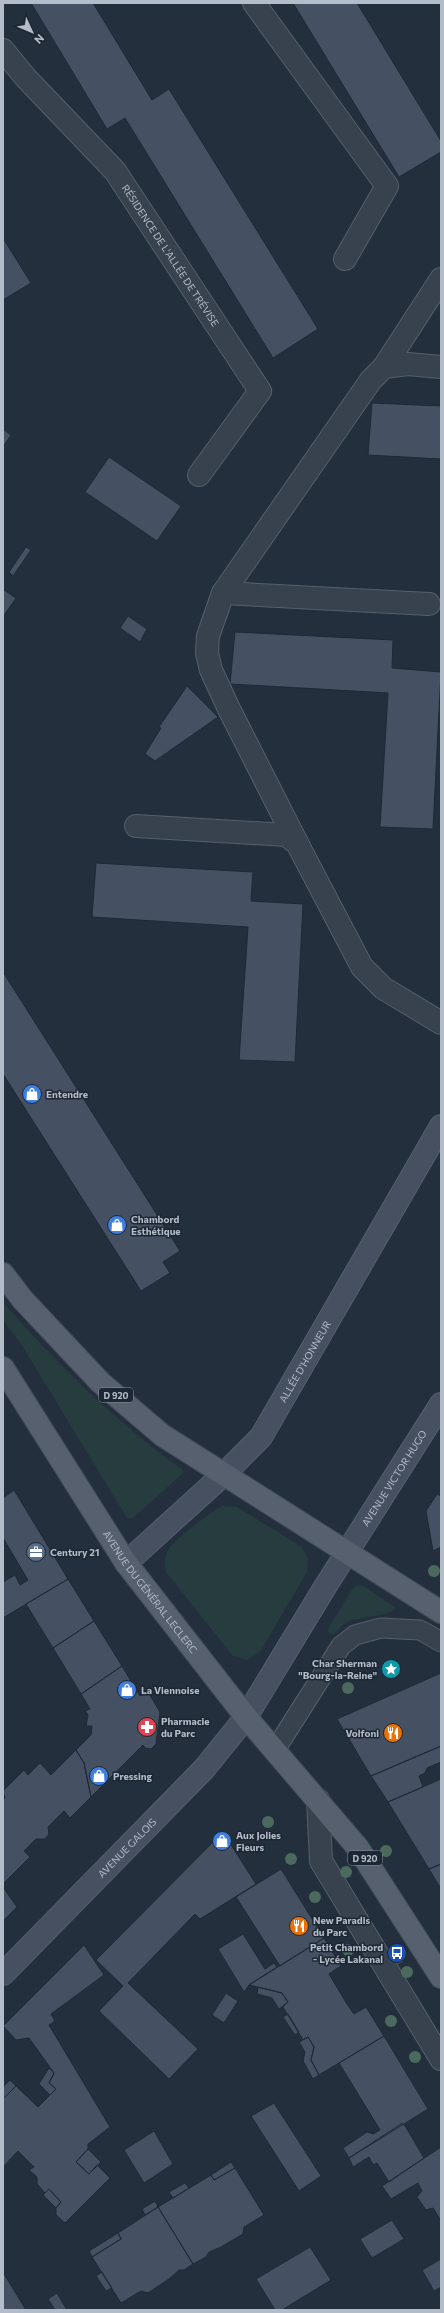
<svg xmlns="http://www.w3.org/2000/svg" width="444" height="2313" font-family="Commissioner,sans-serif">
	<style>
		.green { fill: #263c3f }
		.building { fill: #455162; stroke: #1f2835 }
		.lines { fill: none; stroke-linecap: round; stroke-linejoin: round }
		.lane-casing { stroke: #565f6c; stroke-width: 21 }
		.street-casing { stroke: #565f6c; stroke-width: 24 }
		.secondary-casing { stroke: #565f6c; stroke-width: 24 }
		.primary-casing { stroke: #414a57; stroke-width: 24 }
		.lane { stroke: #38414e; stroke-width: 19 }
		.street { stroke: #38414e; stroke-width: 22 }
		.secondary { stroke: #465061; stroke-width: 22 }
		.primary { stroke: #56606e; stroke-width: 22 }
		.tree { fill: #4b6a5d }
		.labels { text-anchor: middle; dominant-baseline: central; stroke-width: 3; stroke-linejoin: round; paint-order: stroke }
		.shield { fill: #1d2633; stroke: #878f9c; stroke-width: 1 }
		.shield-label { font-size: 9px; font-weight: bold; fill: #b4bcc9 }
		.street-label { font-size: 10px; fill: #b4bcc9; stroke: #1d2633 }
		.poi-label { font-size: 10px; font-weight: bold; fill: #b4bcc9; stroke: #1d2633; text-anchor: start }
	</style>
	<rect width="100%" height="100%" fill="#242f3e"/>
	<path class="green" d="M3,1302C57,1364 116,1422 183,1470V1473L133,1518H127L21,1344L3,1320Z
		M222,1506L237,1507L302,1547L308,1559L307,1572L260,1652L247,1660L233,1656L166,1572C165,1565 164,1557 168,1550C175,1538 209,1514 222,1506Z
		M358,1585L365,1587L396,1608C388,1617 360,1616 347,1622C342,1625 337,1631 333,1635L327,1631L352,1589Z"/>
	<path class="building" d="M31,3H93L152,100L169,89L318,329L273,358L125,118L107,129Z
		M293,3H357L441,141V152L399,177Z
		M3,238L31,283L3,300Z
		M372,403L441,406V459L368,455Z
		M3,429L11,435L3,447Z
		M109,457L181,506L157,541L85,492Z
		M26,547L31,550L13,576L9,572Z
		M4,590L16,598L3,617V591Z
		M128,616L147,629L140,642L120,628Z
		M235,632L393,640L392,668L441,672L433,829L380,827L388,693L230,684Z
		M187,686L218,717L155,761L145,754L161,728L159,727Z
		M96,863L253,872L251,901L303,904L295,1062L239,1060L248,927L92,917Z
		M3,972L180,1251L163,1262L170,1273L141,1291L3,1074Z
		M14,1490L68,1579L3,1618V1582L15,1575L20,1585L28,1580L3,1538V1498Z
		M437,1494L441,1496V1547L433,1551L426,1511Z
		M68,1579L94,1621L53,1648L26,1604Z
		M94,1621L122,1666L81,1694L53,1648Z
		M122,1666L140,1696L148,1692L160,1712L156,1744L151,1749L145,1748L143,1745L91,1797L84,1763L76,1750L91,1735L92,1726H86L88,1715L85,1711L90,1709L81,1694Z
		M441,1673V1746L371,1776L337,1719Z
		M441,1746V1762L427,1768L425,1773L419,1776L423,1787L388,1802L371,1776Z
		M76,1750L84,1763L91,1797L70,1818L64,1811L48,1827L49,1834L45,1839H36L24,1851L30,1857L3,1884V1800L5,1798L3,1791L24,1770L28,1775L40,1763L51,1775Z
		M441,1779V1864L429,1869L388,1802Z
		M219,1836L228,1840L256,1884L200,1919L195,1914L128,1983L198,2049L169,2079L99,2011L123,1986L96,1960Z
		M441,1864V1889L429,1869Z
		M281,1869L324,1938L280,1966L236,1897Z
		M3,1887L17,1907L3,1921Z
		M243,1934L265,1969L274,1963L277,1967L249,1985L244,1992L218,1949Z
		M324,1938L341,1966L329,1974L347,2004L354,2014L366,2007L384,2036L319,2075L311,2060L314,2047L308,2037L303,2040L283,2007L288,2002L282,1993L249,1985Z
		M394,1944L404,1962L398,1965L387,1949Z
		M84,1945L104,1975L51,2014L55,2021L49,2025L110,2127L88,2144V2149L76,2162L89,2174L97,2165L110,2178L65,2223L56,2215V2208L61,2202L49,2189L45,2193L37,2184V2177L29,2170L34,2167L18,2151L3,2167V2099L16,2086L38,2107L56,2089L49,2083L54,2073L29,2038L16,2040L3,2026Z
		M258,1987L282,1993L288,2002L279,2009L272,1998L257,1994Z
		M226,1993L238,2001L224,2023L212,2015Z
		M288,2014L299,2032L295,2035L283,2017Z
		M384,2036L428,2109L349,2158L343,2148L367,2132L373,2134L380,2130L339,2063Z
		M308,2037L314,2047L311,2060L319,2075L313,2079L303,2061L305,2052L299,2042Z
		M49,2068L54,2073L49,2083L56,2089L50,2095L39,2084Z
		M10,2080L16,2086L3,2099V2087Z
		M274,2103L321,2176L299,2191L251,2116Z
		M401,2124H404L424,2158L389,2182L377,2163L373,2165L369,2157L353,2167L349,2158Z
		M154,2131L173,2164L144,2183L124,2150Z
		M441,2147V2221L433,2208L426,2210L417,2197L422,2191L418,2183L391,2199L382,2186Z
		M88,2149L101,2162L89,2174L76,2162Z
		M231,2162L235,2168L214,2180L211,2175Z
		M235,2168L264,2215L244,2227L243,2234L221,2247L209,2252L206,2257L193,2264L158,2207L211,2175L214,2180Z
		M185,2183L189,2188L173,2198L169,2192Z
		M49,2189L61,2202L56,2208L43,2195Z
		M155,2201L158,2207L145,2215L142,2209Z
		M158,2207L193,2264L184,2270H179L169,2279L148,2293L141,2291L121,2303L92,2257L121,2239L118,2233Z
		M392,2220L404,2239L372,2258L360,2239Z
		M118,2233L121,2239L92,2257L89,2251Z
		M310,2247L331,2280L282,2310H275L256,2279Z
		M441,2259V2287L434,2291L422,2270Z
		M3,2272L26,2310H3Z
		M102,2272L112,2288L106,2291L96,2276Z
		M57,2293L67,2310H55L48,2299Z"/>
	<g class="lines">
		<g class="lane-casing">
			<path id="lane" d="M275,1750L341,1646L355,1635L381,1628L420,1630L441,1642"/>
		</g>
		<g class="street-casing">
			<g id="street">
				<path d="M254,3L387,186L345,259"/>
				<path id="s1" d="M3,50L26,78L115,171L260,391L199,475"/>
				<path d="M384,367L441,279"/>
				<path d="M223,593L371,380L384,367L408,364L441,367"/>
				<path d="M136,826L286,835L297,843L362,967L383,988L441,1023"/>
				<path d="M297,843L229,709L211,670L207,653L208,636L223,593L429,604"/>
				<path d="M318,1800L321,1861L441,2059"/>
			</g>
		</g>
		<g class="secondary-casing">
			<g id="secondary">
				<path id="s2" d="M126,1563L223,1475L261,1437L441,1126"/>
				<path id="s3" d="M3,1974L204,1769L246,1717L325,1587L441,1404"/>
			</g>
		</g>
		<g class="primary-casing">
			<g id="primary">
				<path d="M3,1274L23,1300L100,1382L162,1435L441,1612"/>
				<path id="s4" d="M3,1368L126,1563L246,1717L358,1848L441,1977"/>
			</g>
		</g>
		<use href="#lane" class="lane"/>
		<use href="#street" class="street"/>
		<use href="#secondary" class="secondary"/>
		<use href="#primary" class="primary"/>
	</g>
	<g class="tree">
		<circle cx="434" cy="1571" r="6"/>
		<circle cx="348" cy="1688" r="6"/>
		<circle cx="268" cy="1822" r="6"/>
		<circle cx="386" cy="1851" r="6"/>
		<circle cx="291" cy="1859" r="6"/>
		<circle cx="346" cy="1872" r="6"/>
		<circle cx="315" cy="1897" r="6"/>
		<circle cx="348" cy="1950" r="6"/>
		<circle cx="407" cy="1972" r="6"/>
		<circle cx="391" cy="2021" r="6"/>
		<circle cx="415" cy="2057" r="6"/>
	</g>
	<defs>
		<g id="shop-disc" transform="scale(1)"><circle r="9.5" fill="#3f7fe0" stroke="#1d2633"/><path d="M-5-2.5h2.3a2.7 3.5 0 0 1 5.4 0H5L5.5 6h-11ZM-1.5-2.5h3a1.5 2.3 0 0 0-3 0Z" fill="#fff"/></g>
		<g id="office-disc" transform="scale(1)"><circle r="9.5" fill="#5c6f8a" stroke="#1d2633"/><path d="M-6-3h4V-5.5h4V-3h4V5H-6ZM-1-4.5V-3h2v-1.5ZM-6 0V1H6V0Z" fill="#fff"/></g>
		<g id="sight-disc" transform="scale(1)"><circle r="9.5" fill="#0f9aa8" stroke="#1d2633"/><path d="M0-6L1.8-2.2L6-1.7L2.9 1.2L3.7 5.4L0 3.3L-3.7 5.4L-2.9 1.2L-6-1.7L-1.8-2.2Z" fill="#fff"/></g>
		<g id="pharmacy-disc" transform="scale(1)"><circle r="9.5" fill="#e0444e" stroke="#1d2633"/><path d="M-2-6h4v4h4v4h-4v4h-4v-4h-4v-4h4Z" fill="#fff"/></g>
		<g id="restaurant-disc" transform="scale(1)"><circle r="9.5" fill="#e8710a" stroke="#1d2633"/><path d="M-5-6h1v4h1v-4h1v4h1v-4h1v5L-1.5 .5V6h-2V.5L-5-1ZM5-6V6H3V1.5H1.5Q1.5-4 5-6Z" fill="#fff"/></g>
		<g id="bus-disc" transform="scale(1)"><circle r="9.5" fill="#1a4fb4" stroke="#1d2633"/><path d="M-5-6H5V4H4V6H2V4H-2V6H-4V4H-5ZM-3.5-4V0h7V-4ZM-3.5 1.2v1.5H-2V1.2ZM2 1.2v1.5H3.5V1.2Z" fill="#fff"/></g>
	</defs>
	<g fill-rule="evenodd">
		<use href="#shop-disc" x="32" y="1094"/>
		<use href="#shop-disc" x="117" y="1225"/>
		<use href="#office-disc" x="36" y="1552"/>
		<use href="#sight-disc" x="391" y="1669"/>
		<use href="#shop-disc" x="127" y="1690"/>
		<use href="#pharmacy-disc" x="147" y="1727"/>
		<use href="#restaurant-disc" x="393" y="1733"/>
		<use href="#shop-disc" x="99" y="1776"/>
		<use href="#shop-disc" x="222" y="1841"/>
		<use href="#restaurant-disc" x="299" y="1926"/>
		<use href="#bus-disc" x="397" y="1953"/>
	</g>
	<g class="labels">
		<g class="shield">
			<rect x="99" y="1388" width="34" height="14" rx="3"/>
			<rect x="348" y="1851" width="34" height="14" rx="3"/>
		</g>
		<g class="shield-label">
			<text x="116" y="1395">D 920</text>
			<text x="365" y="1858">D 920</text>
		</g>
		<g class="street-label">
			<text stroke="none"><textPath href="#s1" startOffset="266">RÉSIDENCE DE L'ALLÉE DE TRÉVISE</textPath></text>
			<text stroke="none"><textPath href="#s2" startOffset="272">ALLÉE D'HONNEUR</textPath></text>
			<text stroke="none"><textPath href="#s3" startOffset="635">AVENUE VICTOR HUGO</textPath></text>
			<text stroke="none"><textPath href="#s4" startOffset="268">AVENUE DU GÉNÉRAL LECLERC</textPath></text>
			<text stroke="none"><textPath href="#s3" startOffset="177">AVENUE GALOIS</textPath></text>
		</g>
		<g class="poi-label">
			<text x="46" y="1094">Entendre</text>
			<text x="131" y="1219">Chambord<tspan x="131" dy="12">Esthétique</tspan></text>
			<text x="50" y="1552">Century 21</text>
			<text x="377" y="1663" text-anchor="end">Char Sherman<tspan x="377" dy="12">"Bourg-la-Reine"</tspan></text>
			<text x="141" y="1690">La Viennoise</text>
			<text x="161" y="1721">Pharmacie<tspan x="161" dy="12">du Parc</tspan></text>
			<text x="379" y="1733" text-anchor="end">Volfoni</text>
			<text x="113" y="1776">Pressing</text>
			<text x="236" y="1835">Aux Jolies<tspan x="236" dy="12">Fleurs</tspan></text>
			<text x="313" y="1920">New Paradis<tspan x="313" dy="12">du Parc</tspan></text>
			<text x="383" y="1947" text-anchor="end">Petit Chambord<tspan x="383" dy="12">- Lycée Lakanal</tspan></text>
		</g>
	</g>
	<rect width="444" height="2313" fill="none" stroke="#b4bcc9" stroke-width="8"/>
	<g transform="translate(32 32) rotate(134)" stroke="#1d2633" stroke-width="3" paint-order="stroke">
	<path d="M0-3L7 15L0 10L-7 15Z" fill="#b4bcc9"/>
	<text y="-6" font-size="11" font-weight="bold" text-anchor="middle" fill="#b4bcc9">N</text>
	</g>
</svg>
